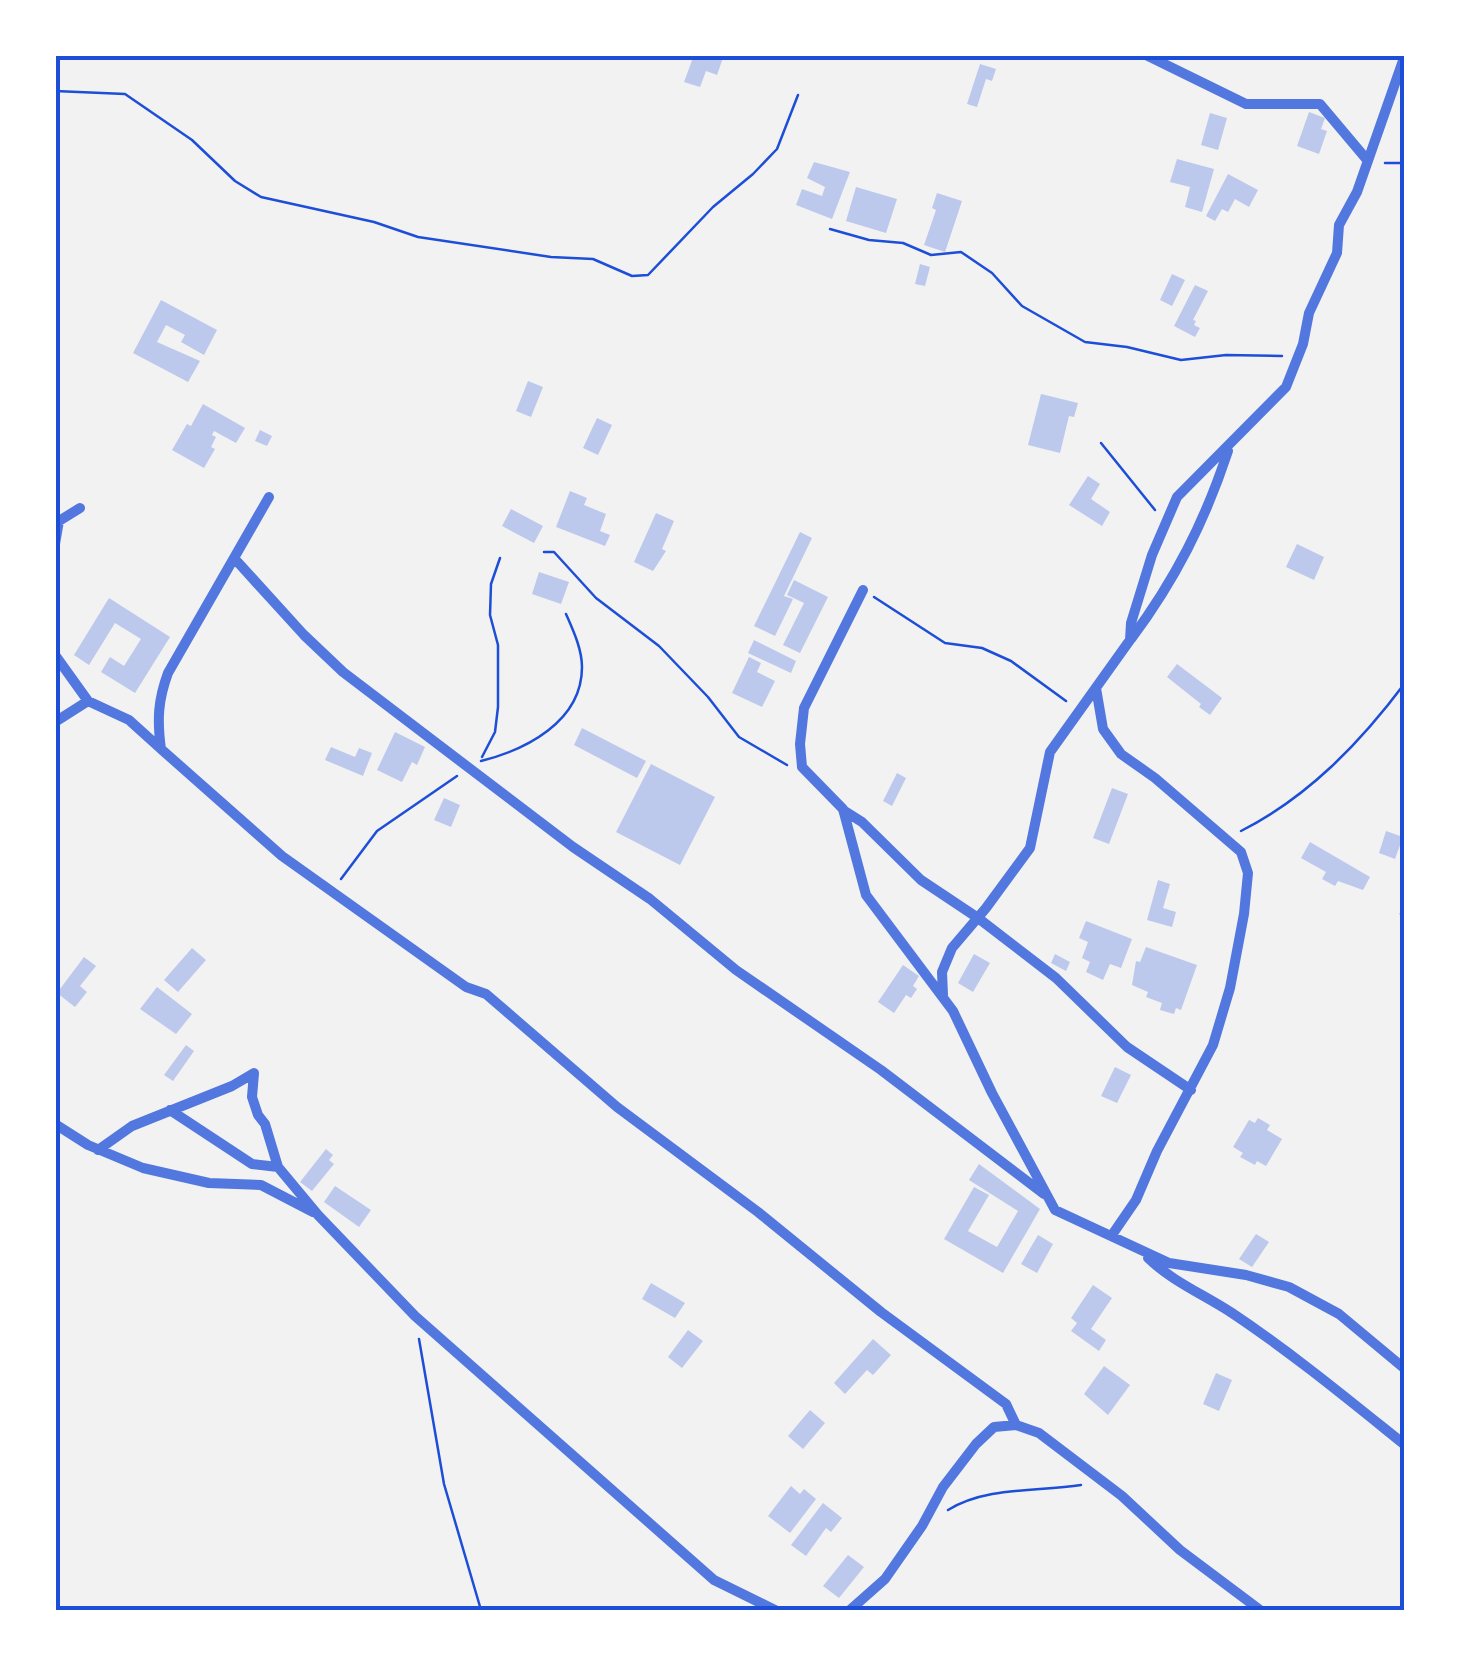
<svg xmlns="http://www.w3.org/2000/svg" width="1460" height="1665" font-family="Lora,serif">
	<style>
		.building { fill: #bdc9ec }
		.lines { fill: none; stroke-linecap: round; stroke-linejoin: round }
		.path { stroke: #1d4ed8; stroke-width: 2.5 }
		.minor { stroke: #5277de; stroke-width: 10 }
		.neatline { fill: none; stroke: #1d4ed8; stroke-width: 4 }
	</style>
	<rect width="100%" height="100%" fill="#f2f2f2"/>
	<path class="building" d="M694,55H724L717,75L706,71L700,87L684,82Z
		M980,64L996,69L992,81L986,79L977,107L967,104Z
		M1309,112L1325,118L1321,129L1327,131L1319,154L1297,146Z
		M1210,113L1227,118L1218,150L1201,145Z
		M1177,159L1214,169L1202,212L1185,207L1190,187L1170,182Z
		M814,162L850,172L832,219L796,205L802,189L822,196L825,187L807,178Z
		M1228,174L1258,190L1249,207L1235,199L1228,212L1222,209L1215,221L1206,216Z
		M856,187L897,199L886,233L846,221Z
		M937,193L962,201L945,252L924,245L936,210L932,208Z
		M920,264L930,267L925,286L915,284Z
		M1172,274L1185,280L1172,306L1160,300Z
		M1195,285L1208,291L1193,320L1196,321L1194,325L1200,328L1195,337L1174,326Z
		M161,300L217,330L204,355L181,342L185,335L166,325L157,342L200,361L188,382L133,353Z
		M528,381L543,387L531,417L516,411Z
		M1041,394L1078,403L1074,417L1069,416L1060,453L1028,445Z
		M203,404L245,428L236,443L214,431L212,435L216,437L211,447L215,449L204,468L172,450L187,424L191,426Z
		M597,418L612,425L598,455L583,448Z
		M260,430L272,436L267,446L255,441Z
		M1088,476L1100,484L1091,499L1110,512L1102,526L1069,505Z
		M570,491L587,498L584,505L606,514L600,531L610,535L605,546L556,527Z
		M511,509L543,526L534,543L502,526Z
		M656,513L674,521L662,549L666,551L653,571L634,562Z
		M800,532L812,538L784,596L793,599L775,636L754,626Z
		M1297,544L1324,557L1314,580L1286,567Z
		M539,572L569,582L561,604L532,594Z
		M794,580L828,597L800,653L783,645L804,603L787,595Z
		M109,598L170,637L135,693L101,672L110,657L124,666L141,639L115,623L89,665L74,655Z
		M754,640L796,661L791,673L748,653Z
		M749,657L761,663L757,672L775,681L762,707L732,693Z
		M1177,664L1222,698L1210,715L1199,707L1201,704L1167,677Z
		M582,728L646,761L637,778L574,745Z
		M395,732L425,747L417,765L412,762L402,782L377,770Z
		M331,747L355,757L359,748L372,753L363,776L325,760Z
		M651,764L715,797L680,865L616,832Z
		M897,773L906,778L892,806L883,801Z
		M1112,788L1128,794L1109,844L1093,838Z
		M444,798L460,805L451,827L434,820Z
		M1386,831L1403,837L1395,859L1379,853Z
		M1310,842L1370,877L1363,890L1338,881L1335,886L1322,879L1326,872L1301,858Z
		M1158,880L1170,884L1163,908L1176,912L1172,927L1147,920Z
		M1086,921L1132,939L1121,968L1110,964L1103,980L1086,972L1090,962L1082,958L1088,942L1079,938Z
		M1146,947L1197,965L1181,1010L1176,1008L1174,1014L1160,1010L1162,1003L1146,997L1148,992L1132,985L1136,961L1140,962Z
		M192,948L206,960L178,992L164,980Z
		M974,954L990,963L973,992L958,983Z
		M1055,954L1070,962L1066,971L1051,963Z
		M84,957L96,966L80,986L87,992L75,1007L57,993Z
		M903,965L919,976L913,986L917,989L911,998L906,995L894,1013L878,1002Z
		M157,987L192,1014L176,1034L140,1009Z
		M186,1045L194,1051L173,1081L164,1075Z
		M1115,1067L1131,1075L1117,1103L1101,1096Z
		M1258,1118L1270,1125L1267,1130L1282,1139L1266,1166L1257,1161L1255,1165L1240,1157L1243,1153L1233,1147L1249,1120L1255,1123Z
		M326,1149L333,1155L329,1160L334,1164L312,1191L300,1182Z
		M979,1164L1040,1209L1003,1273L944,1239L974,1187L989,1195L968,1231L997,1247L1018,1211L969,1180Z
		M335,1186L371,1210L359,1227L324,1202Z
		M1256,1234L1269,1242L1252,1267L1239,1259Z
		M1038,1235L1053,1244L1037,1273L1021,1264Z
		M651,1283L685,1303L675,1318L642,1299Z
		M1093,1285L1112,1298L1091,1329L1106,1340L1099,1351L1071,1331L1077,1323L1071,1318Z
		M688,1330L703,1341L682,1368L668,1357Z
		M873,1339L891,1355L873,1375L867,1370L845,1394L834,1383Z
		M1104,1366L1130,1385L1108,1415L1084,1394Z
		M1216,1373L1232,1380L1219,1411L1203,1404Z
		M810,1410L825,1423L803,1449L788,1436Z
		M791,1486L800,1494L804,1489L816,1499L790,1533L768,1516Z
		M823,1503L842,1518L831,1532L826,1528L806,1556L791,1545Z
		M848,1555L864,1567L839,1598L823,1586Z"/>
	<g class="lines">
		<path class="path" d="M55,91L125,94L192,140L235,181L261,197L374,222L418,237L551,257L593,259L632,276L648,275L713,207L753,174L777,149L798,95
			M1385,163H1405
			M830,229L869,240L903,243L931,255L961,252L992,273L1022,306L1085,342L1127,347L1181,360L1226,355L1282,356
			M1101,443L1155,510
			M544,552H554L596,598L659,646L708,697L739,737L787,765
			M874,597L945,643L982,648L1011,661L1066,701
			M482,757L495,732L498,707V645L490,615L491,584L500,558
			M481,761C525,750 582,722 582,667C582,649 573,630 566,614
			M1241,831C1308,797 1360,743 1405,683
			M1403,875L1405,882
			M341,879L377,831L457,776
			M1405,891L1401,914L1405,920
			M419,1339L444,1484L481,1610
			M948,1510C987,1486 1038,1492 1081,1485"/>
		<path class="minor" d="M1146,55L1246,104H1320L1368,161
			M269,497L168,673C158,700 157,720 161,749L282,856L466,987L486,994L617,1107L758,1212L881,1312L1006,1404L1016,1425
			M55,544L59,521L80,508
			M234,558L304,635L343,672L573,847L650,899L736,970L881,1070L1044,1194
			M863,590L804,708L800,744L802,767L843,809L866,895L953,1011L992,1093L1055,1210L1169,1263L1246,1275L1289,1287L1339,1314L1405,1369
			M1131,639C1175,580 1205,521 1228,451
			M55,655L88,701L129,720L160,748
			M1096,688L1103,729L1121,754L1155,778L1241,852L1248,873L1244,914L1230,988L1213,1045L1157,1151L1136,1200L1112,1235
			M55,722L88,701
			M843,810L862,822L921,880L978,918L1056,978L1127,1047L1191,1090
			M943,995L942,972L952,948L986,908L1030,848L1050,752L1130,640L1131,623L1152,555L1177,497L1286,387L1303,344L1309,313L1337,253L1339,225L1357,192L1405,55
			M170,1110L252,1164L278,1167
			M55,1124L88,1145L143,1168L209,1183L261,1185L313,1212
			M98,1150L132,1126L232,1086L254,1073L252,1097L258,1115L265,1124L278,1167L318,1215L415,1316L714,1580L775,1610
			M1148,1258C1173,1282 1203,1294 1232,1313C1292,1353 1349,1400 1405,1445
			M850,1610L885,1579L922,1526L943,1487L976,1444L994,1427L1016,1425L1039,1433L1122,1496L1180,1550L1260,1610"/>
	</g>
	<rect width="1460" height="1665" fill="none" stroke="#ffffff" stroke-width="115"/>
	<rect x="58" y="58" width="1344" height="1550" class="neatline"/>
</svg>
